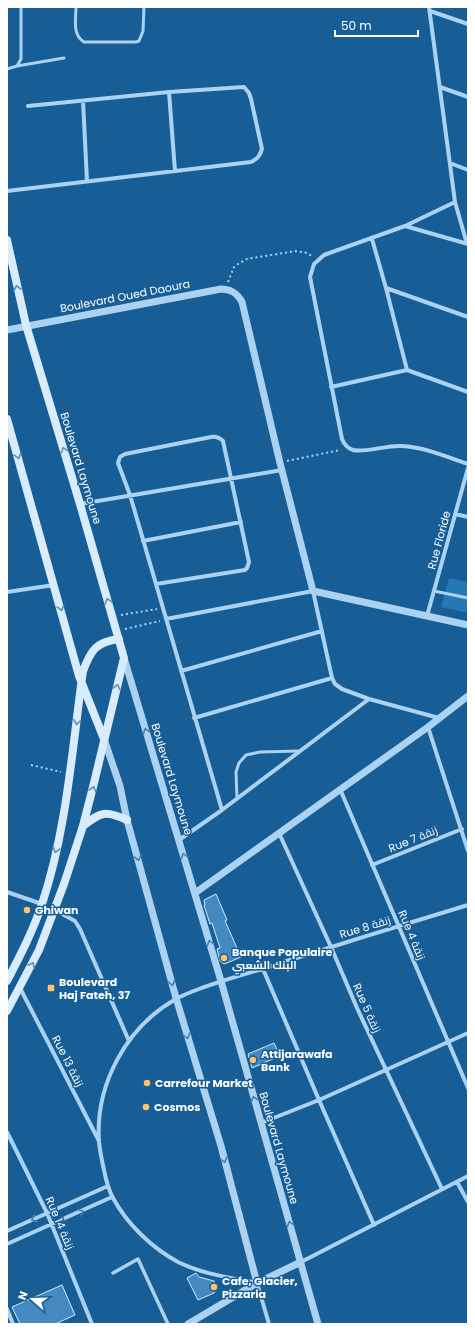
<svg xmlns="http://www.w3.org/2000/svg" width="475" height="1331" font-family="Poppins,Cairo,sans-serif">
	<style>
		.green { fill: #2777b4 }
		.building { fill: #4489c0; stroke: #d2eafc }
		.lines { fill: none; stroke-linecap: round; stroke-linejoin: round }
		.path { stroke: #abd2f1; stroke-width: 2; stroke-dasharray: 2 3; stroke-linecap: butt }
		.service { stroke: #abd2f1; stroke-width: 3 }
		.pedestrian { stroke: #abd2f1; stroke-width: 3.5 }
		.minor { stroke: #abd2f1; stroke-width: 4 }
		.tertiary { stroke: #abd2f1; stroke-width: 7 }
		.secondary { stroke: #d9ecfc; stroke-width: 8 }
		.oneway { stroke: #5b90ba }
		.oneway2 { stroke: #4381b2 }
		.poi-dot { fill: #ffc46b; stroke: #175e97; stroke-width: 1.5 }
		.labels { text-anchor: middle; dominant-baseline: central; stroke-width: 3; stroke-linejoin: round; paint-order: stroke }
		.street-label { font-size: 11px; fill: #fff; stroke: #175e97 }
		.poi-label { font-size: 11px; font-weight: bold; fill: #fff; stroke: #175e97; text-anchor: start }
	</style>
	<rect width="100%" height="100%" fill="#175e97"/>
	<path class="green" d="M449,578L468,582V613L441,607Z"/>
	<path class="building" d="M216,894L227,920L225,921L241,957L227,963L224,964L220,961L217,949L220,948L212,923L210,924L204,905H205L204,900Z
		M274,1043L280,1056L252,1068L248,1054Z
		M196,1273L199,1277L214,1281L217,1287L214,1293L198,1300L187,1278Z
		M62,1285L75,1315L55,1324H20L12,1307Z"/>
	<g class="lines">
		<path class="path" d="M228,282L234,267L238,264L247,259L296,251L307,253L313,257
			M287,461L340,450
			M121,615L157,609
			M125,629L160,621
			M31,765L61,772"/>
		<path class="service" d="M76,7C76,19 72,35 84,42H136L139,41L143,31L144,7
			M17,66L64,58
			M7,69L17,66L21,59V7
			M434,591L468,598
			M237,799L236,772L239,763L246,755L260,752L299,751"/>
		<path class="pedestrian" d="M113,1273L138,1259L168,1324"/>
		<path class="minor" d="M429,7L455,202L467,244
			M430,11L468,24
			M440,87L468,97
			M169,92L175,171
			M83,101L87,181
			M450,163L468,170
			M7,191L251,162C258,159 260,155 262,149L251,99L249,93L244,87L169,92L28,106
			M455,202L405,226L324,255L314,264L310,277L342,439C344,444 347,448 353,450C363,453 388,445 402,446C424,447 447,457 468,464
			M405,226L468,244
			M372,239L386,288L407,370
			M386,288L468,317
			M331,387L407,370L468,392
			M80,504L282,470
			M455,514L468,517
			M143,541L241,522
			M156,584L245,570L247,568L249,562L223,441C219,437 216,436 211,437L125,454L120,457L118,463L130,495L222,810
			M7,592L54,585
			M427,616L468,468
			M166,619L313,591L332,678L335,684L342,689L369,699L439,718
			M181,671L322,631
			M194,718L332,678
			M428,727L468,851
			M340,789L468,1088
			M279,833L331,947L357,1008L442,1189
			M179,840L222,810L369,699
			M372,865L462,829
			M7,892L42,904
			M55,910L75,921L80,929L129,1041
			M263,969L319,1100L374,1225
			M20,988L99,1141
			M261,1123L319,1100L468,1033
			M7,1132L47,1213L92,1324
			M457,1182L468,1202
			M7,1231L108,1186
			M7,1244L112,1197
			M301,1262L468,1176
			M7,1309L13,1324
			M269,1324L257,1283C231,1278 202,1274 178,1262C152,1248 127,1224 113,1198C108,1189 106,1180 104,1170C102,1161 100,1152 99,1142C95,1085 126,1027 176,999C183,995 191,992 199,989C228,978 258,971 287,961C347,942 408,923 468,905"/>
		<path class="tertiary" d="M7,330L221,289C231,289 237,293 242,302L280,463L313,591L468,625
			M124,658L221,981L318,1324
			M104,739L120,786L127,820L176,998L221,1146L257,1283
			M195,893L428,727L468,696
			M188,1324L257,1283L301,1262"/>
		<path class="secondary" d="M7,240L26,325L80,504L124,658L94,783L83,826L64,884L39,950L7,1011
			M7,419L79,676L104,739
			M83,826C101,812 105,810 127,820
			M7,981C20,956 33,931 42,904C67,829 72,749 83,671C91,650 96,642 119,639"/>
	</g>
	<defs><path id="oneway-chevron" d="M-2-3.5L2.5 0L-2 3.5" fill="none" stroke-width="1.6" stroke-linecap="round" stroke-linejoin="round"/></defs>
	<g class="oneway">
		<use href="#oneway-chevron" transform="translate(17 288) rotate(-102)"/>
		<use href="#oneway-chevron" transform="translate(64 450) rotate(-107)"/>
		<use href="#oneway-chevron" transform="translate(18 456) rotate(74)"/>
		<use href="#oneway-chevron" transform="translate(108 601) rotate(-106)"/>
		<use href="#oneway-chevron" transform="translate(61 608) rotate(74)"/>
		<use href="#oneway-chevron" transform="translate(117 687) rotate(-77)"/>
		<use href="#oneway-chevron" transform="translate(77 722) rotate(97)"/>
		<use href="#oneway-chevron" transform="translate(93 789) rotate(-75)"/>
		<use href="#oneway-chevron" transform="translate(56 850) rotate(105)"/>
		<use href="#oneway-chevron" transform="translate(32 965) rotate(-63)"/>
	</g>
	<g class="oneway2">
		<use href="#oneway-chevron" transform="translate(146 731) rotate(-107)"/>
		<use href="#oneway-chevron" transform="translate(184 856) rotate(-107)"/>
		<use href="#oneway-chevron" transform="translate(138 858) rotate(75)"/>
		<use href="#oneway-chevron" transform="translate(210 943) rotate(-106)"/>
		<use href="#oneway-chevron" transform="translate(172 983) rotate(75)"/>
		<use href="#oneway-chevron" transform="translate(187 1036) rotate(73)"/>
		<use href="#oneway-chevron" transform="translate(254 1099) rotate(-106)"/>
		<use href="#oneway-chevron" transform="translate(224 1160) rotate(75)"/>
		<use href="#oneway-chevron" transform="translate(81 1212) rotate(-25)"/>
		<use href="#oneway-chevron" transform="translate(34 1219) rotate(157)"/>
		<use href="#oneway-chevron" transform="translate(290 1224) rotate(-106)"/>
	</g>
	<g class="poi-dot">
		<circle cx="27" cy="910" r="4"/>
		<circle cx="224" cy="958" r="4"/>
		<rect x="47" y="984" width="8" height="8" rx="2"/>
		<circle cx="253" cy="1060" r="4"/>
		<circle cx="147" cy="1083" r="4"/>
		<circle cx="146" cy="1107" r="4"/>
		<circle cx="214" cy="1287" r="4"/>
	</g>
	<g class="labels">
		<g class="street-label">
			<text transform="translate(125 296) rotate(-11)">Boulevard Oued Daoura</text>
			<text transform="translate(81 468) rotate(73)">Boulevard Laymoune</text>
			<text transform="translate(439 540) rotate(-75)">Rue Floride</text>
			<text transform="translate(172 779) rotate(73)">Boulevard Laymoune</text>
			<text transform="translate(413 839) rotate(-22)">Rue 7 زنقة</text>
			<text transform="translate(365 927) rotate(-17)">Rue 8 زنقة</text>
			<text transform="translate(412 935) rotate(67)">Rue 4 زنقة</text>
			<text transform="translate(367 1008) rotate(66)">Rue 5 زنقة</text>
			<text transform="translate(68 1061) rotate(63)">Rue 13 زنقة</text>
			<text transform="translate(279 1148) rotate(74)">Boulevard Laymoune</text>
			<text transform="translate(60 1223) rotate(67)">Rue 14 زنقة</text>
		</g>
		<g class="poi-label">
			<text x="35" y="910">Ghiwan</text>
			<text x="232" y="952">Banque Populaire<tspan x="232" dy="13">البنك الشعبي</tspan></text>
			<text x="59" y="982">Boulevard<tspan x="59" dy="13">Haj Fateh, 37</tspan></text>
			<text x="261" y="1054">Attijarawafa<tspan x="261" dy="13">Bank</tspan></text>
			<text x="155" y="1083">Carrefour Market</text>
			<text x="154" y="1107">Cosmos</text>
			<text x="222" y="1281">Cafe, Glacier,<tspan x="222" dy="13">Pizzaria</tspan></text>
		</g>
	</g>
	<rect width="475" height="1331" fill="none" stroke="#ffffff" stroke-width="16"/>
	<g transform="translate(32 1299) rotate(290)" stroke="#175e97" stroke-width="3" paint-order="stroke">
	<path d="M0-3L7 15L0 10L-7 15Z" fill="#ffffff"/>
	<text y="-6" font-size="11" font-weight="bold" text-anchor="middle" fill="#ffffff">N</text>
	</g>
	<path d="M335 30v6h83v-6" fill="none" stroke="#ffffff" stroke-width="2"/>
	<text x="341" y="30" font-size="12" fill="#ffffff" stroke="#175e97" stroke-width="3" paint-order="stroke">50 m</text>
</svg>
